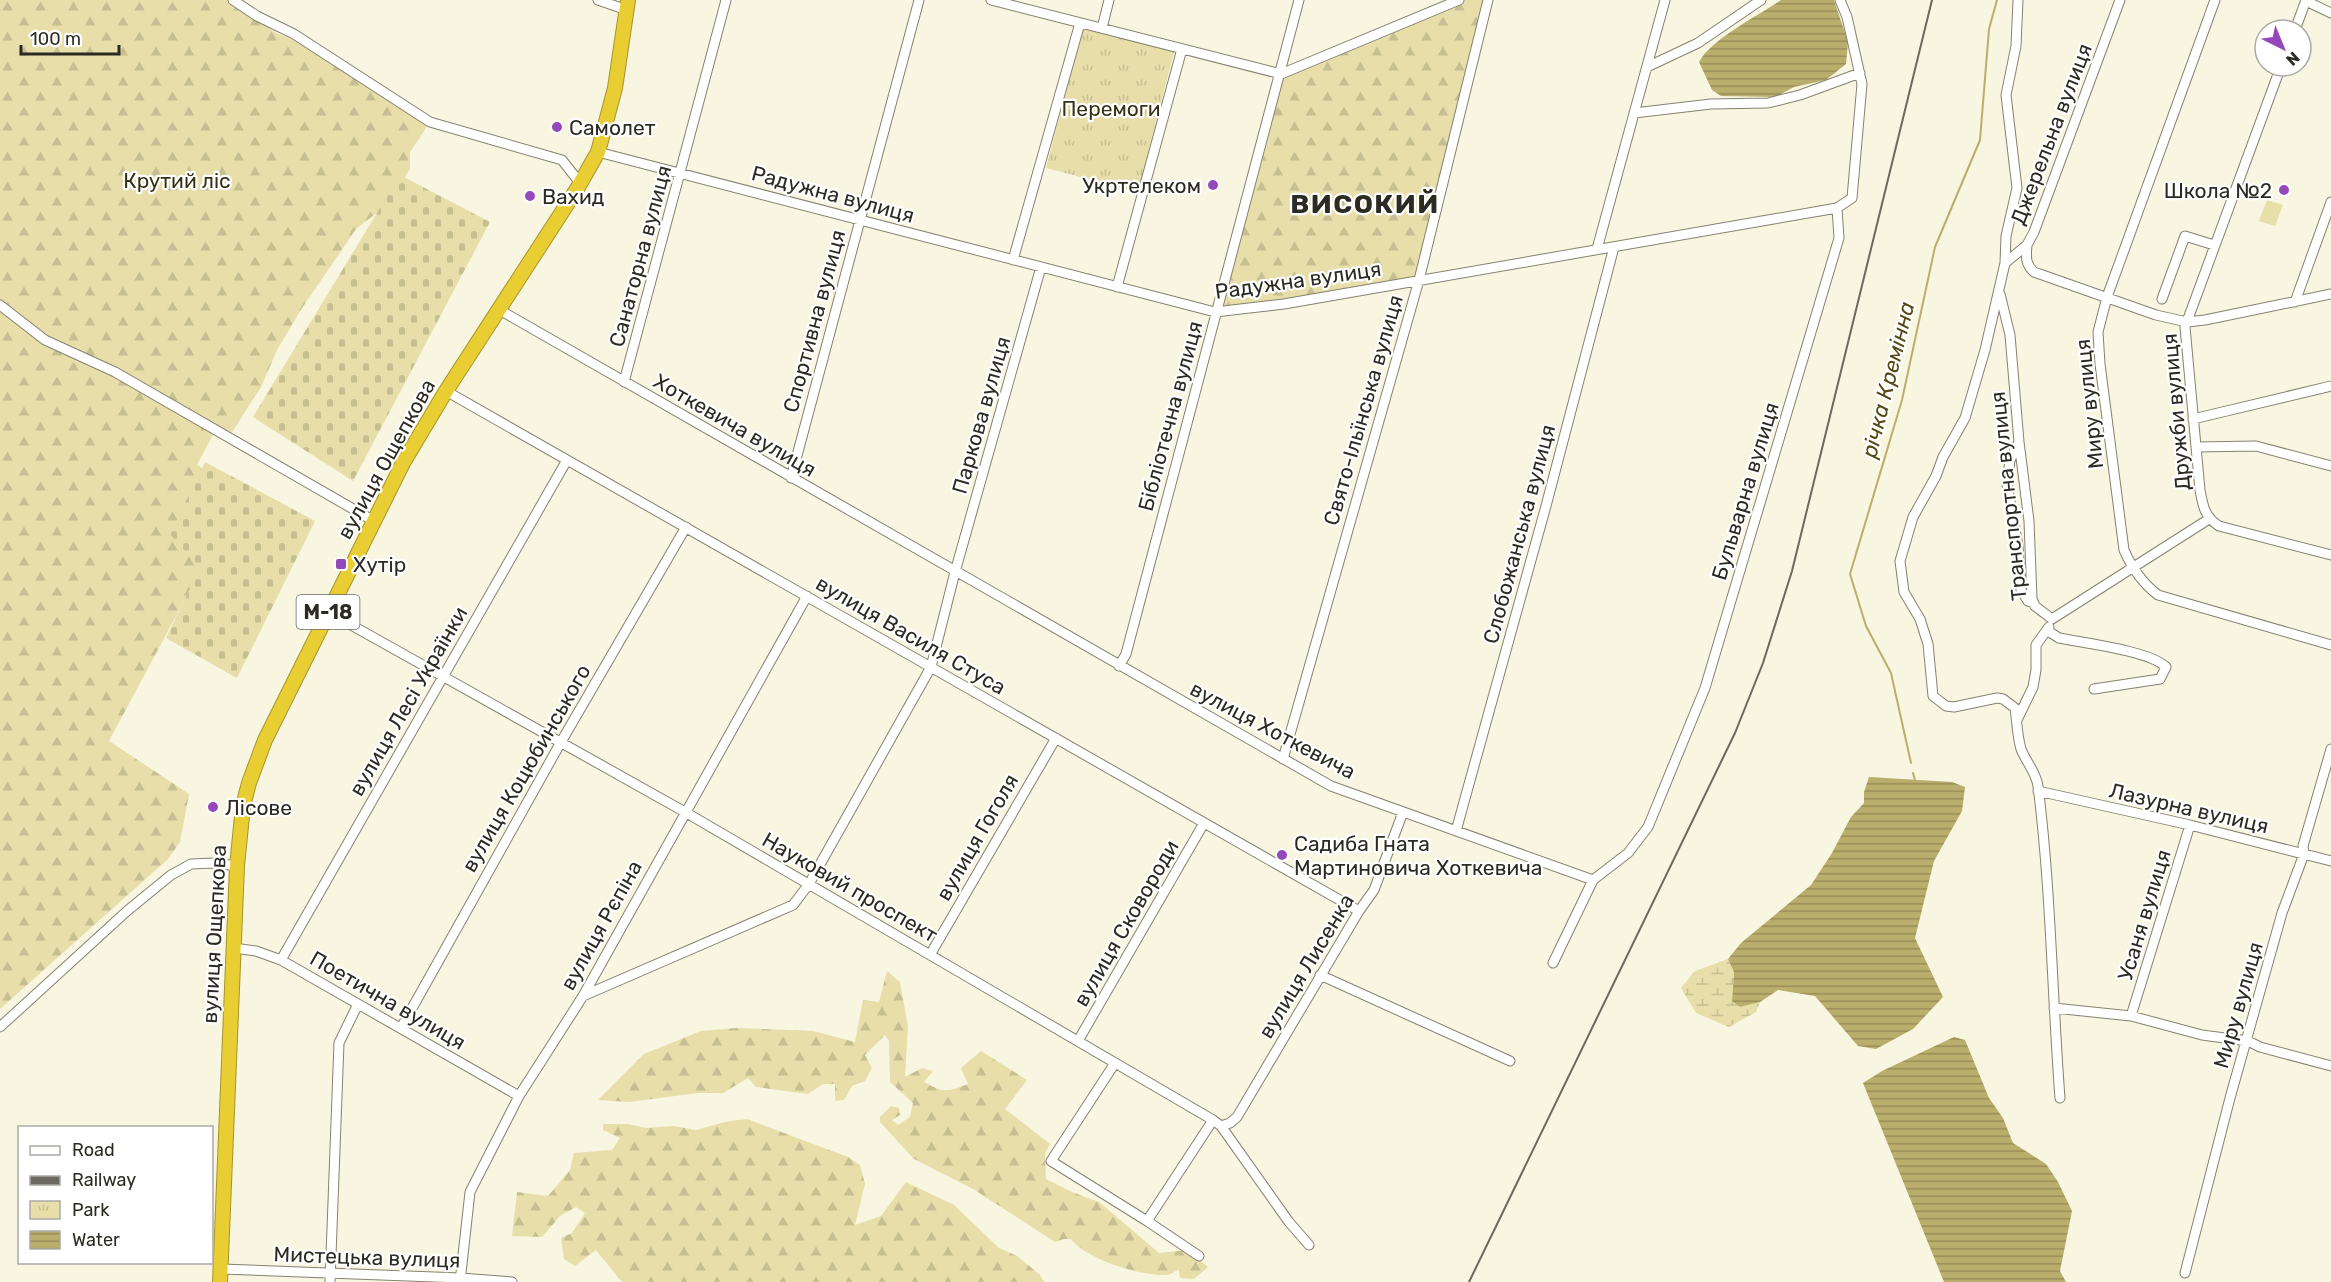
<svg xmlns="http://www.w3.org/2000/svg" width="2331" height="1282" font-family="Rubik,sans-serif">
	<style>
		.green { fill: #e7dea9 }
		.forest { fill: url(#forest-firs) }
		.wetland { fill: url(#wetland-marsh) }
		.cemetery { fill: url(#cemetery-stones) }
		.park { fill: url(#park-tufts) }
		.water { fill: url(#water-rules) }
		.lines { fill: none; stroke-linecap: round; stroke-linejoin: round }
		.stream { stroke: #baae6c; stroke-width: 2 }
		.minor-casing { stroke: #858270; stroke-width: 11 }
		.highway-casing { stroke: #a6952d; stroke-width: 16 }
		.minor { stroke: #fff; stroke-width: 9 }
		.highway { stroke: #e8ce32; stroke-width: 14 }
		.rail { stroke: #6c6a5e; stroke-width: 2 }
		.poi-dot { fill: #9548ba; stroke: #fff; stroke-width: 2 }
		.labels { text-anchor: middle; dominant-baseline: central; stroke-width: 4.5; stroke-linejoin: round; paint-order: stroke }
		.shield { fill: #fff; stroke: #6b6b65; stroke-width: 1.5 }
		.shield-label { font-size: 20px; font-weight: bold; fill: #2c2b23 }
		.park-label { font-size: 21px; fill: #373213; stroke: #fff }
		.poi-label { font-size: 21px; fill: #2c2b23; stroke: #fff; text-anchor: start }
		.street-label { font-size: 21px; fill: #2c2b23; stroke: #fff }
		.water-label { font-size: 22px; font-style: italic; fill: #544b18; stroke: #fff }
		.district-label { font-size: 27px; font-weight: bold; letter-spacing: 1.5px; fill: #2c2b23; stroke: #fff }
	</style>
	<defs>
		<pattern id="forest-firs" width="22" height="20" patternUnits="userSpaceOnUse" patternTransform="scale(1.5)"><rect width="22" height="20" fill="#e7dea9"/><path d="M5 1l3.5 6h-7zM16 11l3.5 6h-7z" fill="#c6bf91"/></pattern>
		<pattern id="wetland-marsh" width="20" height="14" patternUnits="userSpaceOnUse" patternTransform="scale(1.5)"><rect width="20" height="14" fill="#e7dea9"/><path d="M1 5h8M5 5V1M11 12h8M15 12V8" fill="none" stroke="#c6bf91"/></pattern>
		<pattern id="cemetery-stones" width="16" height="16" patternUnits="userSpaceOnUse" patternTransform="scale(1.5)"><rect width="16" height="16" fill="#e7dea9"/><path d="M2 7V4a2 2 0 0 1 4 0v3zM10 15v-3a2 2 0 0 1 4 0v3z" fill="#c6bf91"/></pattern>
		<pattern id="park-tufts" width="24" height="20" patternUnits="userSpaceOnUse" patternTransform="scale(1.5)"><rect width="24" height="20" fill="#e7dea9"/><path d="M3 7l-1-3M5 7V3M7 7l1-3M15 17l-1-3M17 17v-4M19 17l1-3" fill="none" stroke="#c6bf91"/></pattern>
		<pattern id="water-rules" width="6" height="5" patternUnits="userSpaceOnUse" patternTransform="scale(1.5)"><rect width="6" height="5" fill="#baae6c"/><path d="M0 2.5h6" fill="none" stroke="#978e58"/></pattern>
	</defs>
	<rect width="100%" height="100%" fill="#f8f5e1"/>
	<path class="green" d="M2267,200L2283,205L2275,226L2259,221Z"/>
	<path class="forest" d="M0,0H228L276,33L317,50L430,122L410,152V169L388,204L356,229L302,308L277,350L261,387L232,432L217,427L197,465L242,493L109,741L189,794L180,842L168,859L0,1009Z
		M1459,0H1488L1419,280L1215,312L1281,74Z
		M887,971L900,982L908,1027L905,1077L922,1068L933,1071L924,1082C944,1093 947,1092 968,1084L961,1068L981,1051L1027,1080L1005,1109L1050,1144L1045,1153L1046,1179L1072,1192L1099,1202L1159,1253L1188,1250L1208,1267L1194,1279L1180,1278L1179,1270C1174,1271 1171,1275 1166,1275C1140,1276 1086,1259 1071,1239H1064L1055,1242L973,1189L914,1159L880,1122V1117L891,1106L899,1108L900,1115L892,1120L898,1125L910,1117L913,1103L890,1082L889,1041L885,1035L865,1055L872,1068L865,1081L852,1086L844,1100L835,1101V1084H823L808,1094L756,1087L748,1078L723,1093H698L629,1102L598,1100L644,1054L701,1031L736,1028L813,1031L855,1042L863,1000L879,1002Z
		M747,1119L848,1157L860,1165L865,1184L855,1225L881,1216L906,1182L954,1205L999,1248L1017,1256L1040,1275L1044,1282H622L596,1250L575,1266L564,1259L561,1238L572,1233L585,1213L576,1207L560,1216L542,1237L512,1236L517,1192L548,1196L570,1170L574,1153L612,1150L620,1138L603,1130V1124H628L646,1128L673,1126L696,1130L725,1122Z"/>
	<path class="wetland" d="M1728,959L1734,972L1732,1001L1740,1007L1760,1002L1756,1012L1729,1027L1696,1013L1681,988L1695,971Z"/>
	<path class="cemetery" d="M400,175L490,222L353,481L253,417Z
		M205,462L315,521L237,678L166,638L200,568L170,534Z"/>
	<path class="park" d="M1084,24L1175,48L1138,192L1046,168Z"/>
	<path class="water" d="M1781,0H1834L1848,42L1846,64L1826,80L1794,87L1775,97L1721,96L1712,90L1699,62C1710,40 1759,15 1781,0Z
		M1869,777L1952,782L1965,787L1962,811L1934,861L1915,938L1943,997L1913,1029L1876,1049L1858,1046L1815,996L1778,990L1760,1002L1740,1007L1732,1001L1734,972L1728,959L1741,943L1811,885L1832,853L1851,817L1864,803V792Z
		M1954,1037L1965,1040L1989,1098L2003,1118L2013,1143L2046,1164L2058,1182L2072,1211L2060,1271L2066,1282H1944L1863,1083L1882,1071Z"/>
	<g class="lines">
		<path class="stream" d="M1911,763L1891,673L1866,626L1850,574L1902,400L1935,247L1980,140L1989,29L1997,0
			M1913,773L1915,780"/>
		<g class="minor-casing">
			<path id="minor" d="M233,0L257,16L294,34L430,122L562,160L580,183
				M598,0L627,10
				M991,0L1281,74L1459,0
				M2018,0L2016,46L2006,95L2017,188L2006,236L2005,263L1985,350L1965,418L1943,457L1936,476L1913,517L1900,561L1904,592L1920,619L1928,644L1933,696L1946,706L1954,707L1997,698L2003,699L2015,708C2017,722 2017,735 2021,749C2026,762 2036,772 2038,786C2051,889 2052,994 2060,1098
				M2215,0L2107,297L2098,332L2100,364L2124,550C2132,568 2142,583 2158,595L2331,645
				M2306,1L2331,13
				M1102,28L1109,0
				M2295,30L2306,0
				M2281,66L2185,327L2200,490C2203,507 2205,517 2219,526L2331,555
				M1647,67L1698,43L1761,0
				M1634,113L1711,104L1768,103L1800,95L1860,73
				M598,152L1215,312L1284,304L1837,208L1852,198L1862,84L1847,17L1840,0
				M2027,245C2026,256 2025,264 2034,272L2156,315L2187,322L2205,320L2331,294
				M1597,249L1665,0
				M1013,260L1080,23
				M2005,263L2027,245L2034,232L2120,0
				M1117,287L1182,49
				M2000,294L2010,335L2019,442L2029,521L2032,599L2035,606L2052,619
				M2162,299L2185,236L2214,245
				M2295,302L2331,202
				M0,305L45,340L115,372L374,521
				M498,309L1331,786L1593,880
				M624,382L726,0
				M446,391L1359,911
				M2193,419L2331,386
				M2019,442L2010,460L2007,484L2018,546L2021,590L2028,601L2034,603
				M2196,447L2256,446L2331,466
				M791,478L919,0
				M328,612L685,812L1213,1120L1221,1126L1289,1222L1309,1245
				M2052,619L2209,519
				M2048,631L2059,638C2084,643 2150,651 2166,667L2160,679L2094,689
				M1119,666L1126,654L1299,0
				M2017,720L2033,687L2036,670V645L2049,627
				M1283,759L1419,280L1488,0
				M2038,791L2190,825L2331,861
				M1456,831L1546,506L1614,247
				M234,948L256,951L281,960L519,1096
				M930,955L1056,738
				M281,960L567,460
				M1553,963L1593,880L1628,853L1648,827L1705,688L1839,238L1837,208
				M1320,975L1510,1061
				M583,996L793,905L809,884L931,667L955,572L1041,267
				M2054,1008L2131,1016L2202,1035L2248,1041L2260,1047L2331,1066
				M2131,1016L2190,825
				M0,1027L127,911L171,875L191,864L214,863L237,866
				M401,1028L561,742L686,527
				M1078,1041L1204,823
				M1115,1063L1051,1161L1147,1221
				M1221,1126L1230,1123L1237,1117L1359,911L1374,890L1403,812
				M1199,1256L1147,1221L1213,1120
				M221,1269L461,1278L512,1282
				M2185,1273L2230,1098L2282,913L2304,854L2303,846L2331,749
				M330,1282L339,1043L358,1004
				M460,1282L470,1192L519,1096L583,996L807,596"/>
		</g>
		<g class="highway-casing">
			<path id="highway" d="M220,1282L237,866L243,806L249,783L265,740L403,463L446,391L577,189L598,152L615,88L628,0"/>
		</g>
		<use href="#minor" class="minor"/>
		<use href="#highway" class="highway"/>
		<path class="rail" d="M1469,1282L1735,733L1763,663L1792,571L1932,0"/>
	</g>
	<g class="poi-dot">
		<circle cx="557" cy="127" r="6"/>
		<circle cx="1213" cy="185" r="6"/>
		<circle cx="2284" cy="190" r="6"/>
		<circle cx="530" cy="196" r="6"/>
		<rect x="335" y="558" width="12" height="12" rx="3"/>
		<circle cx="213" cy="807" r="6"/>
		<circle cx="1282" cy="855" r="6"/>
	</g>
	<g class="labels">
		<rect class="shield" x="296.5" y="595" width="63" height="34" rx="4.5"/>
		<g class="shield-label">
			<text x="328" y="612">М-18</text>
		</g>
		<g class="park-label">
			<text x="1111" y="108">Перемоги</text>
			<text x="177" y="180">Крутий ліс</text>
		</g>
		<g class="poi-label">
			<text x="569" y="127">Самолет</text>
			<text x="1201" y="185" text-anchor="end">Укртелеком</text>
			<text x="2272" y="190" text-anchor="end">Школа №2</text>
			<text x="542" y="196">Вахид</text>
			<text x="353" y="564">Хутір</text>
			<text x="225" y="807">Лісове</text>
			<text x="1294" y="843">Садиба Гната<tspan x="1294" dy="24">Мартиновича Хоткевича</tspan></text>
		</g>
		<g class="street-label">
			<text transform="translate(2051 134) rotate(-69)">Джерельна вулиця</text>
			<text transform="translate(833 194) rotate(15)">Радужна вулиця</text>
			<text transform="translate(640 256) rotate(-75)">Санаторна вулиця</text>
			<text transform="translate(1298 280) rotate(-8)">Радужна вулиця</text>
			<text transform="translate(814 321) rotate(-75)">Спортивна вулиця</text>
			<text transform="translate(2089 404) rotate(-96)">Миру вулиця</text>
			<text transform="translate(1363 410) rotate(-74)">Свято-Ільїнська вулиця</text>
			<text transform="translate(2176 412) rotate(-95)">Дружби вулиця</text>
			<text transform="translate(981 415) rotate(-74)">Паркова вулиця</text>
			<text transform="translate(1170 416) rotate(-75)">Бібліотечна вулиця</text>
			<text transform="translate(735 425) rotate(30)">Хоткевича вулиця</text>
			<text transform="translate(386 459) rotate(-61)">вулиця Ощепкова</text>
			<text transform="translate(1745 491) rotate(-73)">Бульварна вулиця</text>
			<text transform="translate(2008 496) rotate(-96)">Транспортна вулиця</text>
			<text transform="translate(1519 534) rotate(-75)">Слобожанська вулиця</text>
			<text transform="translate(911 635) rotate(30)">вулиця Василя Стуса</text>
			<text transform="translate(408 701) rotate(-60)">вулиця Лесі Українки</text>
			<text transform="translate(1273 730) rotate(28)">вулиця Хоткевича</text>
			<text transform="translate(526 768) rotate(-60)">вулиця Коцюбинського</text>
			<text transform="translate(2189 808) rotate(13)">Лазурна вулиця</text>
			<text transform="translate(977 837) rotate(-60)">вулиця Гоголя</text>
			<text transform="translate(850 887) rotate(30)">Науковий проспект</text>
			<text transform="translate(2144 915) rotate(-73)">Усаня вулиця</text>
			<text transform="translate(1126 923) rotate(-60)">вулиця Сковороди</text>
			<text transform="translate(601 925) rotate(-61)">вулиця Рєпіна</text>
			<text transform="translate(214 934) rotate(-87)">вулиця Ощепкова</text>
			<text transform="translate(1306 966) rotate(-59)">вулиця Лисенка</text>
			<text transform="translate(388 1000) rotate(30)">Поетична вулиця</text>
			<text transform="translate(2238 1005) rotate(-74)">Миру вулиця</text>
			<text transform="translate(367 1257) rotate(2)">Мистецька вулиця</text>
		</g>
		<g class="water-label">
			<text transform="translate(1888 380) rotate(-76)">річка Кремінна</text>
		</g>
		<g class="district-label">
			<text x="1365" y="204">ВИСОКИЙ</text>
		</g>
	</g>
	<rect x="18" y="1126" width="195" height="138" fill="#ffffff" stroke="#abaaa7" stroke-width="1.5"/>
	<rect x="30" y="1146" width="30" height="9" fill="#ffffff" stroke="#abaaa7" stroke-width="1.5"/>
	<text x="72" y="1156" font-size="18" fill="#2c2b23">Road</text>
	<rect x="30" y="1176" width="30" height="9" fill="#6c6a5e" stroke="#abaaa7" stroke-width="1.5"/>
	<text x="72" y="1186" font-size="18" fill="#2c2b23">Railway</text>
	<rect x="30" y="1201" width="30" height="18" fill="url(#park-tufts)" stroke="#abaaa7" stroke-width="1.5"/>
	<text x="72" y="1216" font-size="18" fill="#2c2b23">Park</text>
	<rect x="30" y="1231" width="30" height="18" fill="url(#water-rules)" stroke="#abaaa7" stroke-width="1.5"/>
	<text x="72" y="1246" font-size="18" fill="#2c2b23">Water</text>
	<g transform="translate(2283 48) rotate(137)"><circle r="28" fill="#ffffff" stroke="#abaaa7" stroke-width="1.5"/>
	<path d="M0-4.5L10 22L0 15L-10 22Z" fill="#9548ba"/>
	<text y="-9" font-size="16" font-weight="bold" text-anchor="middle" fill="#2c2b23">N</text>
	</g>
	<path d="M21 45v9h98v-9" fill="none" stroke="#2c2b23" stroke-width="3"/>
	<text x="30" y="45" font-size="18" fill="#2c2b23" stroke="#ffffff" stroke-width="4.5" paint-order="stroke">100 m</text>
</svg>
